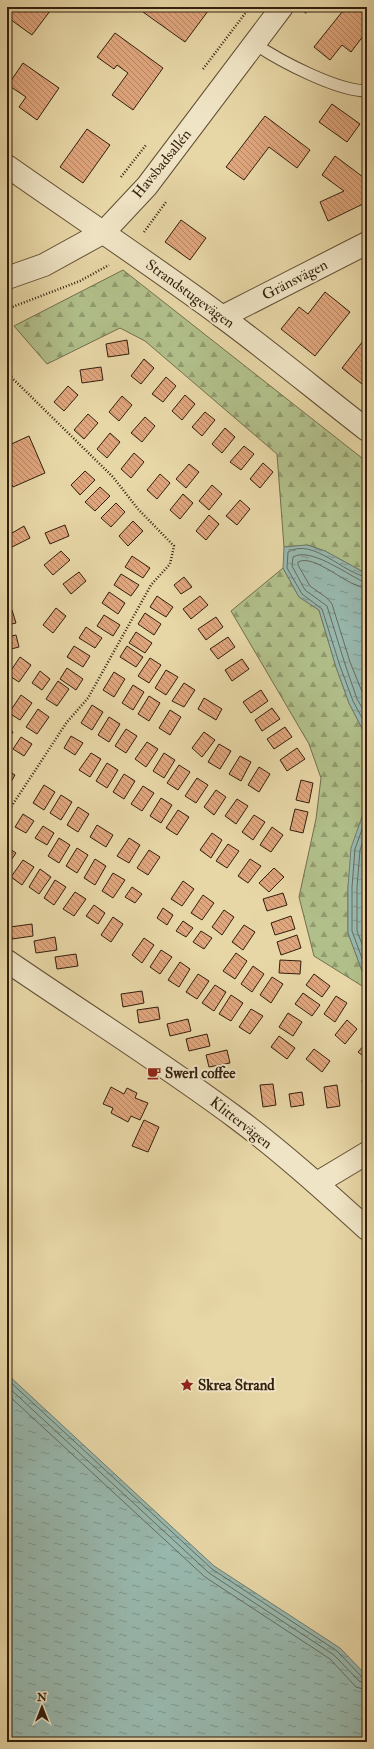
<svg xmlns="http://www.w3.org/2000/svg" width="374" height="1749" font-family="'IM FELL Double Pica',serif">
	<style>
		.forest { fill: url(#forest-firs); stroke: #726f4c }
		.water { fill: url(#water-ripples); stroke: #707b6e }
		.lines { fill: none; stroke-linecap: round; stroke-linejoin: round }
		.shore { stroke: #666c5e; stroke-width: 1 }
		.building { fill: url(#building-back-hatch); stroke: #331f0d }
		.lane-casing { stroke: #604d33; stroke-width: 13 }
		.street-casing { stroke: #604d33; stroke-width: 24 }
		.path { stroke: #331f0d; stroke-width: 2.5; stroke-dasharray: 1 2; stroke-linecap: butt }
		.lane { stroke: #efe4c5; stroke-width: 11 }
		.street { stroke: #efe4c5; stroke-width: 22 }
		.labels { text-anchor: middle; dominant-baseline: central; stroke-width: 4; stroke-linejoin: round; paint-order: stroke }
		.street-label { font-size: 15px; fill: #331f0d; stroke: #efe4c5 }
		.poi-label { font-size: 15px; font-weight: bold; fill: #331f0d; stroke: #efe4c5; text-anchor: start }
	</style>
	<defs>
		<pattern id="forest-firs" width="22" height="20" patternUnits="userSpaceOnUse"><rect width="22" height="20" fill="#b1bf8a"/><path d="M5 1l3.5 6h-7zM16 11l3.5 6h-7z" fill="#919b6f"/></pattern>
		<pattern id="water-ripples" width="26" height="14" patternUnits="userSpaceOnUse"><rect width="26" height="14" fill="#98b8ae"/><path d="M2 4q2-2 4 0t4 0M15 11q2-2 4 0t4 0" fill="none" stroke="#7d958c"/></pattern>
		<pattern id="building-back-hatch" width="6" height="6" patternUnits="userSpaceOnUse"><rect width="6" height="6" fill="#dfa57c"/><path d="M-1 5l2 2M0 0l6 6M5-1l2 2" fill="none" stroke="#b58664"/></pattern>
	</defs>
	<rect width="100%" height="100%" fill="#e7d6a6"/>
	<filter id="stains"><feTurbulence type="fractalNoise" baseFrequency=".005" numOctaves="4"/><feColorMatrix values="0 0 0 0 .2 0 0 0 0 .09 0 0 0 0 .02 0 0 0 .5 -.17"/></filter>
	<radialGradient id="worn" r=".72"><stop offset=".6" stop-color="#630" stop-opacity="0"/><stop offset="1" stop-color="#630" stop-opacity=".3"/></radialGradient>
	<path class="forest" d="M123,270L367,462V574L325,551L308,545L284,547L277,454L145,341L120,328L47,364L14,326Z
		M283,568L299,597L319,610L336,667L349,703L367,738V797L348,887V933L364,976L367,979V989L314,956L299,897L316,819L321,778L309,744L231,611Z"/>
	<path class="water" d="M307,545L325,551L367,574V738L349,703L336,667L319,610L299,597L283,568L284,547Z
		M367,797V979L364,976L348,933V887L351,848L364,811Z
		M7,1374L214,1566L340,1648L367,1676V1742H7Z"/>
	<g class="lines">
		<path class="shore" d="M367,577C344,574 313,537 288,552L287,568L302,594L322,609L340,666L353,701L367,727
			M367,582L362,581C345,573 310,547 293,557L292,566L305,590L327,606L345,664L357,699L367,716
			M367,588C348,588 315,553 298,562V565L310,586L327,598L332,604L350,662L367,704
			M367,815L355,849L352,887V931L367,972
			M367,829L360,850L357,887V931L367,957
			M367,847L363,887V930L367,940
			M7,1379L212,1569L337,1651L363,1678L367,1679
			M7,1386L209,1573L334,1655L359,1681L367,1684
			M7,1394L205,1577L330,1659L356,1687L367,1690"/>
	</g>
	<path class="building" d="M7,7H53L32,35L7,17Z
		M146,7H211L185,42L143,12Z
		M346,7H364L367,9V31L351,52L342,45L330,60L314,47Z
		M115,33L163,68L133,110L112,95L128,73L117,65L114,69L97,57Z
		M23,63L59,88L37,120L19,107L26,97L8,85Z
		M332,104L360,124L347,142L319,122Z
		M265,116L310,150L297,168L269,147L244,180L226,167Z
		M87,129L110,145L83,183L60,167Z
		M335,156L367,180V202L328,221L320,202L344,191L322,175Z
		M181,220L206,238L190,260L165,242Z
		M325,292L350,312L315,356L281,329L299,307L308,314Z
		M367,336V388L342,368Z
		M127,340L129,354L108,357L106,344Z
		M144,359L154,368L141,384L131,376Z
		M101,367L103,380L82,383L80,370Z
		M166,377L176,386L163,402L152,394Z
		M68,386L78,395L64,411L54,402Z
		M185,395L195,404L182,420L172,411Z
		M122,396L132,405L119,421L109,412Z
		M205,412L215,420L202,436L192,427Z
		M88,414L98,423L84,439L74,430Z
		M145,417L155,426L142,442L131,433Z
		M225,428L235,437L222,453L212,444Z
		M110,433L120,442L107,458L97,449Z
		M29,436L45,473L13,487L10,481L7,482V446Z
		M244,446L254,454L241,470L230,462Z
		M134,453L144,462L131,478L121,469Z
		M263,463L273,472L260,488L250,479Z
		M189,464L199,472L186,488L176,479Z
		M85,471L95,480L80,495L71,485Z
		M160,474L170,483L157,499L147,490Z
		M212,485L222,494L209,510L199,501Z
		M100,487L110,496L95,511L85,502Z
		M183,494L193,503L180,519L170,510Z
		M240,500L250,509L237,525L226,516Z
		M116,503L125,512L111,527L101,518Z
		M209,515L219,524L206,540L196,531Z
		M133,521L143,531L128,546L119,536Z
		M65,525L69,536L50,544L45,533Z
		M24,526L30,538L12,547L7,536Z
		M61,551L70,560L53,575L44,565Z
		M132,556L150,568L143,578L125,567Z
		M79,572L86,581L71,594L63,584Z
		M121,574L139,585L131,596L114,585Z
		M184,577L192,587L181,594L174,585Z
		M7,590L10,602L7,603Z
		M109,592L125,603L118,614L102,603Z
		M157,596L173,607L166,617L150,607Z
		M200,596L208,605L191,619L183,609Z
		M56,608L66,616L53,633L43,625Z
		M12,610L16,623L7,625V612Z
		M145,613L161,624L154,635L138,624Z
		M104,615L120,625L113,636L97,626Z
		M216,617L223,627L206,640L198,629Z
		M86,627L102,638L95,648L79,638Z
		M136,632L152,643L145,653L129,643Z
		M16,635L19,647L7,650V637Z
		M228,637L235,647L218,659L210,649Z
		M74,646L90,656L83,667L67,657Z
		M127,646L143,657L136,667L120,657Z
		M20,657L31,665L19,682L8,675Z
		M150,658L161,665L149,683L138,676Z
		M242,659L249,669L232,681L225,670Z
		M67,668L83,679L76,690L60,679Z
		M166,670L178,677L166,695L155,688Z
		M40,671L50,679L42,690L32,683Z
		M114,672L125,679L114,697L103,690Z
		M58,681L69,689L57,706L46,699Z
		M184,683L195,690L184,707L172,701Z
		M133,685L144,692L133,710L122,703Z
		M261,690L268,701L251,713L243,702Z
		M21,695L32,703L20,720L9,713Z
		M149,696L160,703L149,721L138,714Z
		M204,698L222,709L216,720L198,709Z
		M92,705L103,712L92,730L81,723Z
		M272,708L280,719L262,731L255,720Z
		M38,709L49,717L37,734L26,727Z
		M170,710L181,717L170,735L159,728Z
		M109,717L120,724L109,742L98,735Z
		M285,727L292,737L274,749L267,739Z
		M7,728L13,732L7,742Z
		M126,729L137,736L126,753L115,746Z
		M204,732L215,740L202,757L192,748Z
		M71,736L83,743L75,755L64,748Z
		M21,737L32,744L24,756L13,749Z
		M147,742L158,749L146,767L135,759Z
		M219,744L231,751L220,769L208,762Z
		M297,748L305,759L287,771L280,760Z
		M91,753L101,759L90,777L79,770Z
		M164,753L175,760L164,778L153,771Z
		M240,756L251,762L241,781L229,774Z
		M107,763L118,770L107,788L96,781Z
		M179,765L190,772L178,790L167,783Z
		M259,767L270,774L259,792L248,785Z
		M7,770L15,775L8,787L7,786Z
		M124,774L135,781L124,799L113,792Z
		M197,778L208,785L196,803L185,796Z
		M301,780L313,783L309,803L296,800Z
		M44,785L55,792L44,810L33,803Z
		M143,786L154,793L142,811L131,804Z
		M216,790L226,797L214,815L204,807Z
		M61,795L72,802L61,820L50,813Z
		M161,798L172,805L161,823L150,816Z
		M237,799L248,806L236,824L225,816Z
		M78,807L89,814L78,832L67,825Z
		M295,809L308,812L303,833L290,830Z
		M178,810L189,817L177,835L166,828Z
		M23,814L34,821L26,833L15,827Z
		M254,815L265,822L253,840L242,832Z
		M97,825L113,835L106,847L90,837Z
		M43,826L54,833L47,845L35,838Z
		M272,827L283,835L271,852L260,845Z
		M212,833L222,840L211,858L200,850Z
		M59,838L70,845L59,863L48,856Z
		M129,838L140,845L129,863L117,856Z
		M228,844L239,851L227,868L216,861Z
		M7,847L16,853L7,866Z
		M77,848L88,855L77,873L66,866Z
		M149,850L160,857L148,875L137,868Z
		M95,859L106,866L95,885L84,878Z
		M250,859L261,866L248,883L238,876Z
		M23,860L34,867L22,885L11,877Z
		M274,868L284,877L269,892L259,883Z
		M40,869L51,877L39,894L29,887Z
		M113,873L125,880L113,898L102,891Z
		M55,880L66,887L54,905L44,898Z
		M183,881L194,889L182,906L171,899Z
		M132,887L142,894L135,903L125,897Z
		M75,892L86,899L74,916L63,909Z
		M283,893L287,905L267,911L263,899Z
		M203,895L214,903L202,920L191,913Z
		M94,905L105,913L98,924L86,916Z
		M163,908L173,915L167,925L157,918Z
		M8,909L10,921H7V910Z
		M224,910L234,917L222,935L212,927Z
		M291,916L295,929L275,935L271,923Z
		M113,917L123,924L111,942L101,935Z
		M183,921L193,928L186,937L176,931Z
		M32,924L33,936L12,939L10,927Z
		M244,925L255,932L243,950L232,942Z
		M201,931L212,938L204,949L193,942Z
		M297,935L301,948L281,955L277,942Z
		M55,937L57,950L36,953L34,941Z
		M144,938L154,945L142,963L132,955Z
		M161,950L172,957L160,974L150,967Z
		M236,953L247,961L235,979L223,971Z
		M76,954L78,966L57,969L55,957Z
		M280,960L301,961L300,974L279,973Z
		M180,962L190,969L179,987L168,980Z
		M253,966L264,974L252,992L241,984Z
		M198,974L209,981L197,999L186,992Z
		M314,974L330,986L322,997L306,985Z
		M272,977L283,984L271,1003L260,995Z
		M215,985L226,992L214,1011L202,1003Z
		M142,991L144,1003L123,1007L121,994Z
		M303,993L320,1005L312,1016L295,1004Z
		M231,995L243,1003L231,1021L219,1014Z
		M336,996L347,1003L335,1022L324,1014Z
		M158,1007L160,1019L139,1023L137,1010Z
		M251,1009L263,1016L250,1034L239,1027Z
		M288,1013L302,1022L293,1036L279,1027Z
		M188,1019L191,1031L170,1036L167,1024Z
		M347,1020L357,1029L345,1044L335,1035Z
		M207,1034L210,1046L189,1051L186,1039Z
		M279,1036L295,1048L287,1059L271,1047Z
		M367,1042V1059L358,1052Z
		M314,1049L330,1061L322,1072L306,1059Z
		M227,1050L230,1063L209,1067L206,1055Z
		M367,1079V1101H365L362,1080Z
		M273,1084L276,1105L263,1107L260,1085Z
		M337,1085L340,1106L327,1108L324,1087Z
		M111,1087L124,1094L127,1088L137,1093L135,1098L148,1103L140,1120L131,1116L128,1122L111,1113L113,1108L103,1104Z
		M302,1092L304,1105L291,1107L289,1094Z
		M144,1120L159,1127L148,1152L132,1146Z"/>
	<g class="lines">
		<g class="lane-casing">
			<path id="lane" d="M255,44C280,61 337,91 367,91"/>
		</g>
		<g class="street-casing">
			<path id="street" d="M7,166C78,216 151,264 221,316C270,352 318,392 367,430
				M7,278L44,265L104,232L147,186L282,7
				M222,317L367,243
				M7,961C83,1013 161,1062 235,1117C281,1151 324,1190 367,1229
				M317,1183L367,1153"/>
		</g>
		<path class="path" d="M305,13L310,7
			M203,69L250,7
			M121,177L146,145
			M144,232L166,202
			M7,309L80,281L109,265
			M7,373L113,477L138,509L174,546L170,564L151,585L88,698L67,722L7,813"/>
		<use href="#lane" class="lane"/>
		<use href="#street" class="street"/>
	</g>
	<defs>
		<g id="cafe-bare" transform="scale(1.08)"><path d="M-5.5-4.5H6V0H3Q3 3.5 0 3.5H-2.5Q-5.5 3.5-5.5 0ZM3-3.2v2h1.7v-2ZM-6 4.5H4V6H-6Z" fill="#8f2418" stroke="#efe4c5" stroke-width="2.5" paint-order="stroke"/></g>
		<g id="sight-bare" transform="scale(1.08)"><path d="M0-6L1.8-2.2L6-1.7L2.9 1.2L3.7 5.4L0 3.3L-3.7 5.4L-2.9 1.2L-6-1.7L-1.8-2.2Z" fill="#8f2418" stroke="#efe4c5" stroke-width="2.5" paint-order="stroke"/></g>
	</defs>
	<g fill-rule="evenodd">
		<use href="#cafe-bare" x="154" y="1073"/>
		<use href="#sight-bare" x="187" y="1385"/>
	</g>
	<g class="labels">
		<g class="street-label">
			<text transform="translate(162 164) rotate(-51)">Havsbadsallén</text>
			<text transform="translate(295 280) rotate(-27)">Gränsvägen</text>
			<text transform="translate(190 294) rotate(36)">Strandstugevägen</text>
			<text transform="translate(241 1123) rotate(38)">Klittervägen</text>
		</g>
		<g class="poi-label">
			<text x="165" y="1073">Swerl coffee</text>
			<text x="198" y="1385">Skrea Strand</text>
		</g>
	</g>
	<rect width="374" height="1749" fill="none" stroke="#e7d6a6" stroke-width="24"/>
	<rect x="8" y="8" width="358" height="1733" fill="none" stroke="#331f0d" stroke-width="2"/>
	<rect x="12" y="12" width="350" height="1725" fill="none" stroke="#331f0d"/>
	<g transform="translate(42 1707)" stroke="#efe4c5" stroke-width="3" paint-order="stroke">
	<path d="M0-3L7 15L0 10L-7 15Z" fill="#331f0d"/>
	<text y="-6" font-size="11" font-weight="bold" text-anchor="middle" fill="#331f0d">N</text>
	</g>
	<rect width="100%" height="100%" filter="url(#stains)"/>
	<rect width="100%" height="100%" fill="url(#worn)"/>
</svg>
